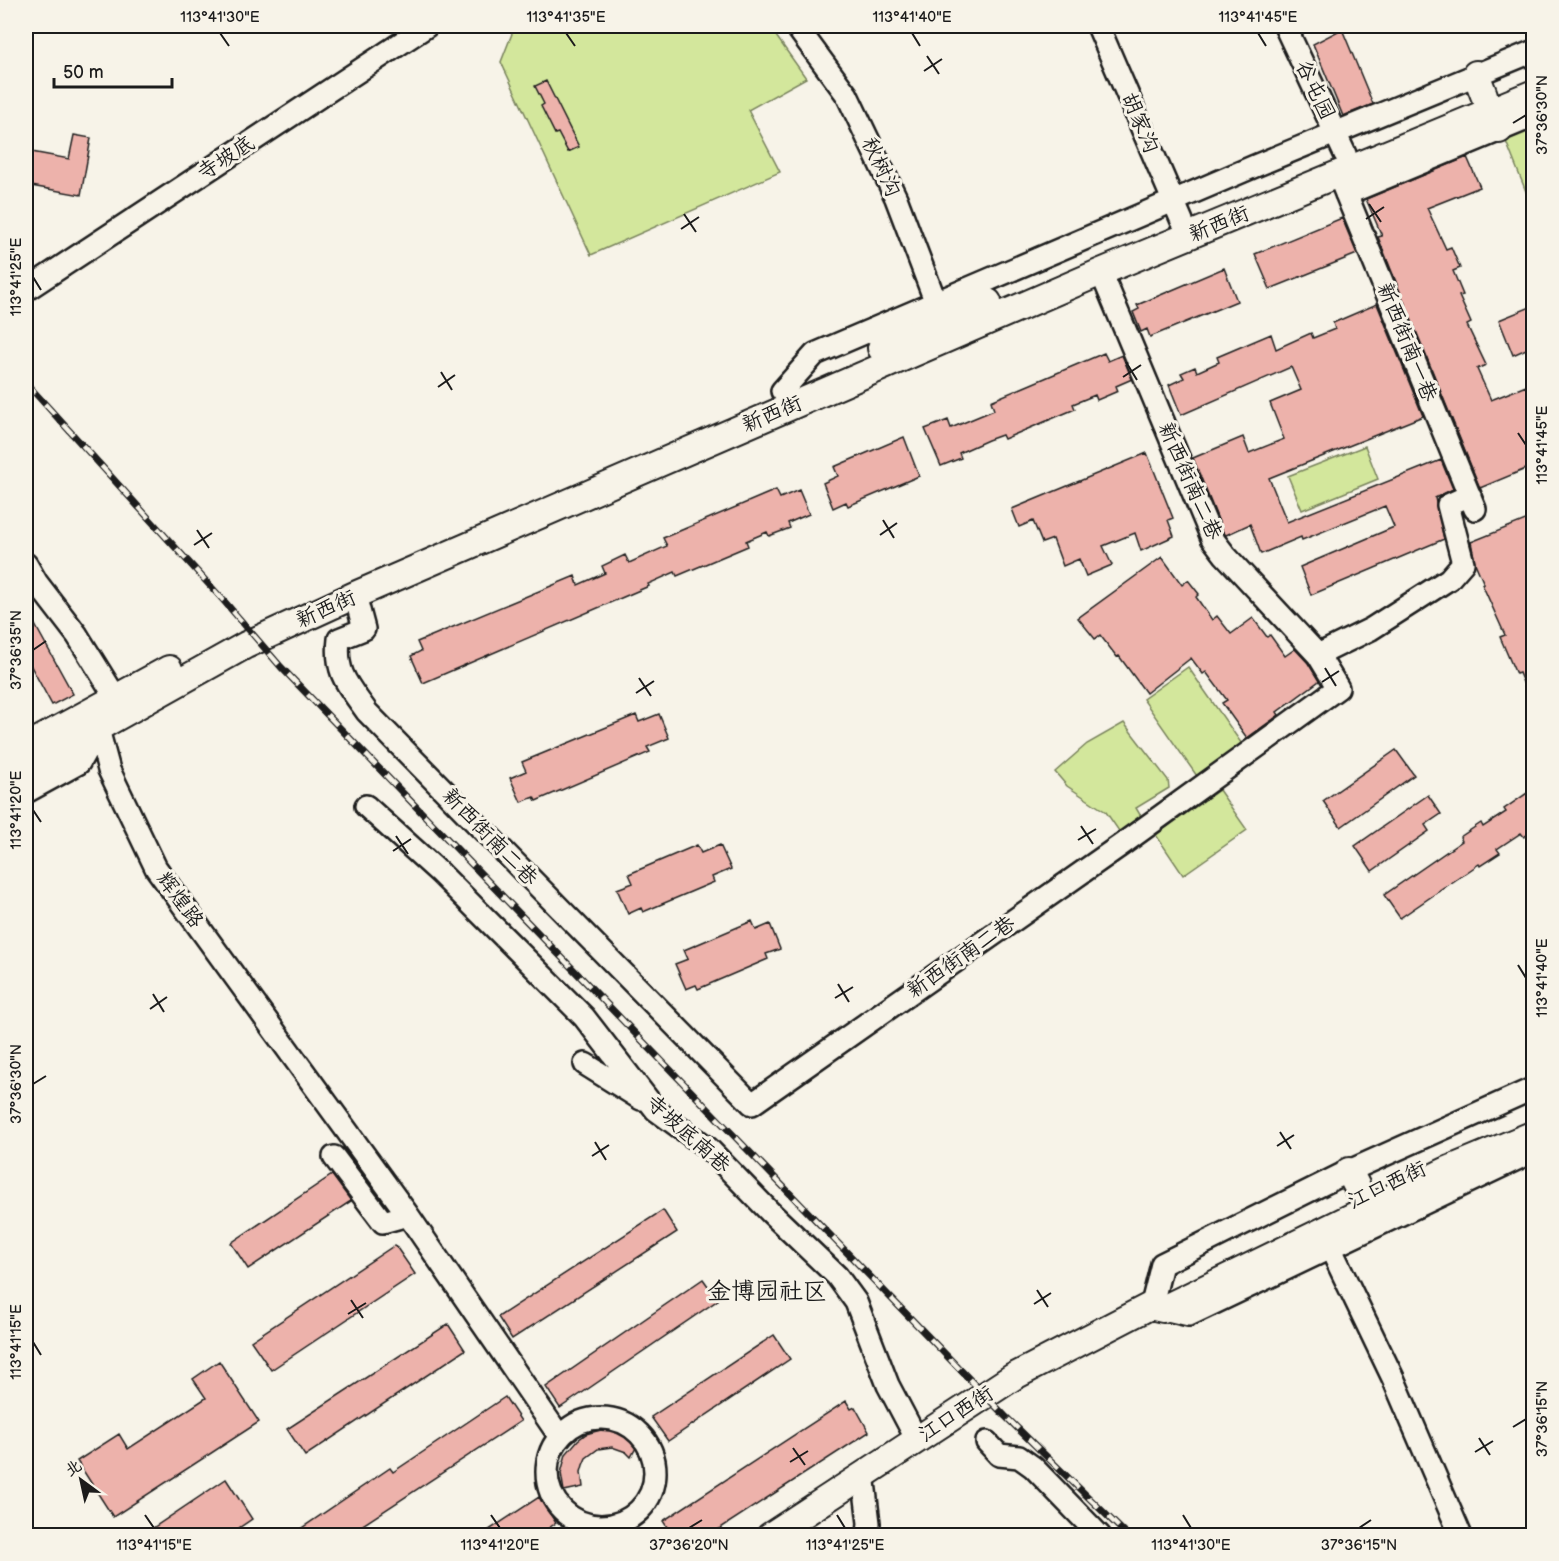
<svg xmlns="http://www.w3.org/2000/svg" width="1559" height="1561" font-family="'Balsamiq Sans','LXGW WenKai TC',sans-serif">
	<style>
		.green { fill: #d3e79c; stroke: #78825c; stroke-width: 1.5 }
		.building { fill: #edb2ab; stroke: #1c1c1c; stroke-width: 1.5 }
		.lines { fill: none; stroke-linecap: round; stroke-linejoin: round }
		.minor-casing { stroke: #1c1c1c; stroke-width: 26 }
		.major-casing { stroke: #1c1c1c; stroke-width: 30 }
		.minor { stroke: #f7f3e8; stroke-width: 21 }
		.major { stroke: #f7f3e8; stroke-width: 26 }
		.rail-casing { stroke: #1c1c1c; stroke-width: 7 }
		.rail { stroke: #f7f3e8; stroke-width: 4.5; stroke-dasharray: 14; stroke-linecap: butt }
		.ticks { fill: none; stroke: #1c1c1c; stroke-width: 2 }
		.labels { text-anchor: middle; dominant-baseline: central; stroke-width: 6; stroke-linejoin: round; paint-order: stroke }
		.street-label { font-size: 21px; fill: #1c1c1c; stroke: #f7f3e8 }
		.quarter-label { font-size: 24px; fill: #1c1c1c; stroke: #f7f3e8 }
		.neatline { fill: none; stroke: #1c1c1c; stroke-width: 2 }
		.ticks-label { font-size: 15px; text-anchor: middle; fill: #1c1c1c }
	</style>
	<rect width="100%" height="100%" fill="#f7f3e8"/>
	<filter id="ink" filterUnits="userSpaceOnUse"><feTurbulence type="fractalNoise" baseFrequency=".0167" numOctaves="2"/><feDisplacementMap in="SourceGraphic" scale="12" xChannelSelector="R" yChannelSelector="G"/><feConvolveMatrix kernelMatrix="1 2 1 2 8 2 1 2 1" color-interpolation-filters="sRGB"/></filter>
	<g filter="url(#ink)">
		<path class="green" d="M515,26H769L806,78L748,110L780,172L591,255L501,62Z
			M1533,127V209L1505,139Z
			M1365,446L1378,479L1302,510L1288,476Z
			M1188,667L1244,747L1199,779L1143,699Z
			M1124,723L1168,780L1169,788L1136,808L1142,818L1121,834L1106,812L1067,786L1055,772L1087,744Z
			M1219,790L1247,830L1183,875L1156,835Z"/>
		<path class="building" d="M1342,29L1373,104L1343,116L1313,44Z
			M546,81L579,147L568,152L558,133L555,134L541,106L544,104L535,86Z
			M74,135L91,138L81,195L26,185V151L69,159Z
			M1467,157L1480,187L1427,208L1446,249L1451,247L1460,268L1453,271L1463,295L1459,296L1471,323L1467,325L1486,365L1477,369L1491,400L1526,386L1528,391L1533,389V466L1480,488L1392,272L1378,237L1382,236L1366,199Z
			M1342,218L1357,254L1270,289L1255,254Z
			M1224,268L1237,301L1150,337L1147,329L1141,332L1133,312L1139,309L1137,305Z
			M1377,304L1423,416L1269,478L1287,522L1441,460L1453,489L1435,498L1444,539L1311,595L1300,567L1394,527L1385,506L1302,540L1301,537L1261,554L1250,524L1226,535L1223,532L1193,458L1243,437L1249,453L1284,439L1270,403L1301,390L1291,367L1181,415L1169,385L1184,378L1181,373L1195,367L1197,372L1219,362L1217,357L1271,334L1276,349L1311,333L1313,338L1335,329L1333,323Z
			M1533,306V346L1513,355L1499,320Z
			M1104,353L1108,361L1122,355L1132,379L1116,386L1118,391L1097,400L1095,395L1073,404L1075,409L1004,439L1002,435L988,440L959,453L961,458L941,466L925,429L948,420L951,428L970,420L994,410L991,401Z
			M904,437L919,476L848,506L846,502L833,508L823,483L838,476L834,467Z
			M1147,453L1173,518L1168,520L1174,536L1141,551L1135,533L1103,546L1112,565L1086,576L1079,559L1063,566L1053,539L1042,543L1033,521L1019,527L1012,509Z
			M776,490L780,498L799,490L809,514L788,523L790,528L769,536L767,532L746,541L748,546L677,576L675,572L648,584L649,586L423,683L411,656L421,651L417,642L575,576L578,585L605,573L602,566L625,555L629,563L667,546L663,538Z
			M1533,517V706L1519,673L1516,674L1509,658L1500,637L1505,635L1482,584H1484L1475,563L1471,542Z
			M1162,557L1182,585L1188,580L1199,594L1196,597L1212,620L1217,616L1231,634L1253,618L1267,637L1270,635L1285,656L1295,649L1308,663L1319,681L1277,712L1279,715L1247,738L1222,703L1227,700L1206,672L1203,674L1191,658L1146,693L1119,656L1117,657L1100,635L1095,639L1078,618Z
			M34,623L73,694L52,705L26,657V628Z
			M659,714L669,738L647,747L650,752L536,801L534,797L521,802L510,778L526,771L522,762L636,715L639,722Z
			M1396,750L1414,775L1341,827L1323,801Z
			M1533,789V830L1524,837L1521,833L1497,849L1500,853L1480,866L1479,864L1400,918L1384,895L1462,841L1460,837L1481,823L1483,827L1506,812L1504,809Z
			M1428,795L1441,814L1425,825L1429,831L1372,871L1355,846Z
			M697,845L701,853L720,845L731,869L712,877L714,882L643,912L641,908L628,914L617,889L633,883L629,874Z
			M752,921L756,930L770,924L780,949L766,954L768,959L698,989L696,985L686,989L675,964L688,959L684,950Z
			M332,1175L351,1201L248,1269L231,1243Z
			M663,1210L677,1232L512,1339L498,1317Z
			M395,1245L415,1274L271,1370L251,1341Z
			M703,1279L718,1300L560,1408L546,1387Z
			M448,1324L465,1350L305,1456L287,1429Z
			M774,1335L790,1359L668,1441L651,1417Z
			M219,1361L259,1422L113,1517L77,1461L119,1434L128,1449L206,1398L193,1379Z
			M505,1397L521,1421L346,1536H290L390,1468L393,1472Z
			M846,1401L851,1409L855,1407L869,1432L716,1531L719,1536H673L663,1521Z
			M604,1429L623,1432L639,1442L631,1457L626,1452L612,1447L598,1449L586,1458L583,1465L581,1472L583,1487L564,1491L561,1473L566,1454L578,1440L586,1434Z
			M226,1479L252,1519L239,1528L238,1536H141Z
			M539,1497L556,1523L537,1536H480Z"/>
		<g class="lines">
			<g class="minor-casing">
				<path id="minor" d="M796,26L847,95L896,198L941,316
					M1098,26L1182,221
					M1285,26L1345,154
					M1338,174L1475,509
					M1346,194L1534,116
					M26,290L427,26
					M782,391L815,354L1255,166L1534,51
					M26,564L37,583L77,635L116,698L98,729L109,770L156,868L408,1215
					M355,595L364,629L339,639C335,674 348,685 367,712L752,1104L1121,845L1338,688L1318,655L1225,555L1212,538L1101,272
					M1318,655L1371,629L1449,579L1463,563L1448,505L1470,495
					M26,792L79,763L98,729
					M366,806L440,873L584,1017L656,1110L708,1148L770,1212L837,1276L856,1302L888,1385L917,1440
					M585,1064L641,1099
					M334,1157L383,1222L408,1215L560,1437
					M1330,1247L1393,1378L1461,1536
					M1154,1296L1162,1264L1349,1171L1534,1088
					M1163,1309L1189,1315L1534,1151
					M547 1472a54 54 0 1 1 108 0a54 54 0 1 1-108 0Z
					M987,1442L999,1455L1019,1457L1033,1467L1100,1536
					M863,1474L869,1523L868,1536"/>
			</g>
			<g class="major-casing">
				<path id="major" d="M1476,74L1484,95
					M1491,111L1499,130
					M881,348L988,302
					M26,747L169,669
					M26,768L246,645L355,595L1101,272L1534,93
					M1349,1171L1362,1197
					M770,1536L1013,1377L1150,1306L1163,1309L1450,1169L1534,1134"/>
			</g>
			<use href="#minor" class="minor"/>
			<use href="#major" class="major"/>
			<g class="rail-casing">
				<path id="rail" d="M26,383L224,601L281,667L1005,1416L1128,1536"/>
			</g>
			<use href="#rail" class="rail"/>
		</g>
	</g>
	<path class="ticks" d="M220,33L229,46M566,33L575,46M912,33L920,46M1258,33L1266,46M927,56L939,74M924,71L942,59M1513,123L1526,115M1369,204L1381,222M684,214L696,232M1366,219L1384,207M681,229L699,217M33,277L41,290M1126,362L1137,380M441,372L452,390M1123,377L1141,365M438,387L455,375M1518,433L1526,445M883,520L894,538M197,530L209,548M880,535L897,523M194,545L212,533M33,650L46,641M1325,668L1336,686M639,678L651,696M1322,682L1339,671M636,693L654,681M33,810L41,822M1081,826L1093,844M396,836L408,854M1078,840L1096,829M393,851L411,839M1518,965L1526,978M838,984L849,1002M153,994L164,1012M835,998L853,987M150,1009L167,997M33,1084L46,1076M1280,1132L1291,1149M595,1142L606,1160M1277,1146L1294,1135M592,1156L609,1145M1037,1290L1048,1307M351,1300L363,1318M1034,1304L1051,1293M348,1314L366,1303M33,1342L41,1355M1513,1427L1526,1419M1479,1438L1490,1455M793,1448L805,1465M1475,1452L1493,1441M790,1462L808,1451M145,1515L154,1528M491,1515L500,1528M837,1515L845,1528M1183,1515L1191,1528M689,1528L702,1520M1359,1528L1371,1520"/>
	<g class="labels">
		<g class="street-label">
			<text transform="translate(1315 90) rotate(65)">谷屯园</text>
			<text transform="translate(1140 123) rotate(67)">胡家沟</text>
			<text transform="translate(226 158) rotate(-33)">寺坡底</text>
			<text transform="translate(881 167) rotate(65)">秋树沟</text>
			<text transform="translate(1219 224) rotate(-22)">新西街</text>
			<text transform="translate(1407 342) rotate(68)">新西街南一巷</text>
			<text transform="translate(772 414) rotate(-23)">新西街</text>
			<text transform="translate(1190 481) rotate(66)">新西街南二巷</text>
			<text transform="translate(326 609) rotate(-24)">新西街</text>
			<text transform="translate(490 837) rotate(46)">新西街南二巷</text>
			<text transform="translate(180 900) rotate(54)">辉煌路</text>
			<text transform="translate(961 957) rotate(-35)">新西街南二巷</text>
			<text transform="translate(688 1134) rotate(42)">寺坡底南巷</text>
			<text transform="translate(1387 1185) rotate(-25)">江口西街</text>
			<text transform="translate(956 1414) rotate(-33)">江口西街</text>
		</g>
		<g class="quarter-label">
			<text x="767" y="1291">金博园社区</text>
		</g>
	</g>
	<rect width="1559" height="1561" fill="none" stroke="#f7f3e8" stroke-width="66"/>
	<g transform="translate(81 1480) rotate(327)" stroke="#f7f3e8" stroke-width="4.5" paint-order="stroke">
	<path d="M0-4.5L10 22L0 15L-10 22Z" fill="#1c1c1c"/>
	<text y="-9" font-size="16" font-weight="bold" text-anchor="middle" fill="#1c1c1c">北</text>
	</g>
	<path d="M54 78v9h118v-9" fill="none" stroke="#1c1c1c" stroke-width="3"/>
	<text x="63" y="78" font-size="18" fill="#1c1c1c" stroke="#f7f3e8" stroke-width="4.5" paint-order="stroke">50 m</text>
	<rect x="33" y="33" width="1493" height="1495" class="neatline"/>
	<g class="ticks-label">
		<text x="220" y="22">113°41'30"E</text>
		<text x="566" y="22">113°41'35"E</text>
		<text x="912" y="22">113°41'40"E</text>
		<text x="1258" y="22">113°41'45"E</text>
		<text transform="translate(1542 115) rotate(-90)" y="5">37°36'30"N</text>
		<text transform="translate(16 277) rotate(-90)" y="5">113°41'25"E</text>
		<text transform="translate(1542 445) rotate(-90)" y="5">113°41'45"E</text>
		<text transform="translate(16 650) rotate(-90)" y="5">37°36'35"N</text>
		<text transform="translate(16 810) rotate(-90)" y="5">113°41'20"E</text>
		<text transform="translate(1542 978) rotate(-90)" y="5">113°41'40"E</text>
		<text transform="translate(16 1084) rotate(-90)" y="5">37°36'30"N</text>
		<text transform="translate(16 1342) rotate(-90)" y="5">113°41'15"E</text>
		<text transform="translate(1542 1419) rotate(-90)" y="5">37°36'15"N</text>
		<text x="154" y="1550">113°41'15"E</text>
		<text x="500" y="1550">113°41'20"E</text>
		<text x="689" y="1550">37°36'20"N</text>
		<text x="845" y="1550">113°41'25"E</text>
		<text x="1191" y="1550">113°41'30"E</text>
		<text x="1359" y="1550">37°36'15"N</text>
	</g>
</svg>
